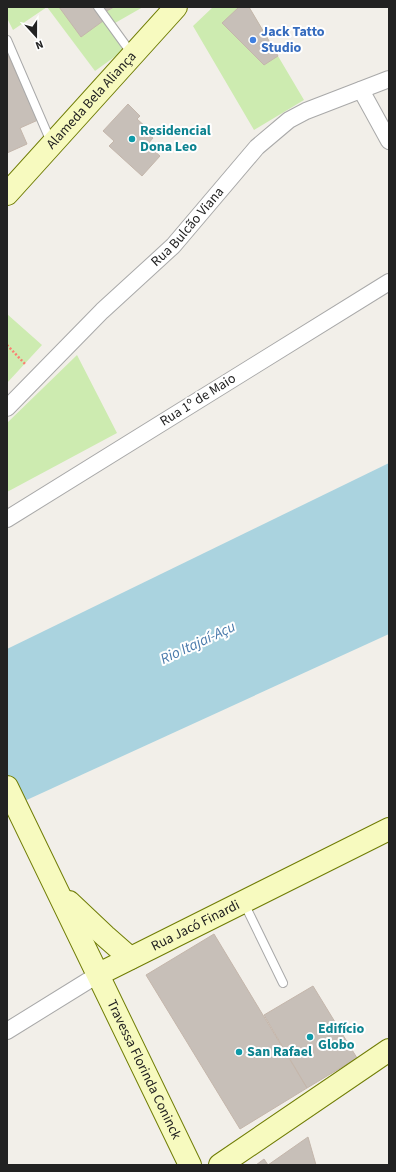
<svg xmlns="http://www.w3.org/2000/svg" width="396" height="1172" font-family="'Source Sans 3',sans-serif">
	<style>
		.grass { fill: #cdebb0 }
		.water { fill: #aad3df }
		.building { fill: #c7bfb8; stroke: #c4b6ab }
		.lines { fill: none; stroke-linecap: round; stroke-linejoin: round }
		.lane-casing { stroke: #a9a9a9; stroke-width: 10 }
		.street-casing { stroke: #a9a9a9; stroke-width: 18 }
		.secondary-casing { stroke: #707d05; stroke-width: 24 }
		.path { stroke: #fa8072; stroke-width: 2.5; stroke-dasharray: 2 2; stroke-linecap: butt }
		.lane { stroke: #fff; stroke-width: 8 }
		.street { stroke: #fff; stroke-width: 16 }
		.secondary { stroke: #f7fabf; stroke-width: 22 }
		.shop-dot { fill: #3f7fe0; stroke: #fff; stroke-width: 1.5 }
		.culture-dot { fill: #0f9aa8; stroke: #fff; stroke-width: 1.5 }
		.labels { text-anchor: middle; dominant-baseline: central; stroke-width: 4; stroke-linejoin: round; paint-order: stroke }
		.shop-label { font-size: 14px; font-weight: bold; fill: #366cbe; stroke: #fff; text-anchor: start }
		.street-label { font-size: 14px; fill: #222; stroke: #fff }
		.culture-label { font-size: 14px; font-weight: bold; fill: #0d838f; stroke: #fff; text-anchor: start }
		.water-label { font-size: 15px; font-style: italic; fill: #4a7aab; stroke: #fff }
	</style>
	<rect width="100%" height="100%" fill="#f2efe9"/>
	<path class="grass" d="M7,7H47L13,30L7,18Z
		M47,7H143L108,27L124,50L95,71Z
		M213,7H249L304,100L254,130L193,26Z
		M7,314L42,345L7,383Z
		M77,355L117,433L7,492V423Z"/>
	<path class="water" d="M389,463V634L7,809V649Z"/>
	<path class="building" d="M59,7H93L103,21L81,37Z
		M93,7H114L99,15Z
		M239,7H249L278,56L264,65L222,23Z
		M7,53L38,120L20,128L27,144L7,153Z
		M128,104L140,116L137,119L147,128L144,131L153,138L147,145L160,156L142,176L109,146L114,141L103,131Z
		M214,934L307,1088L240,1129L146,975Z
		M313,986L357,1058L307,1088L264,1015Z
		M308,1137L316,1165H256L264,1159L268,1165Z"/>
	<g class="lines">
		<g class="lane-casing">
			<path id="lane" d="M98,7L132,54
				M7,40L51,142
				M244,903L283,983"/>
		</g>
		<g class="street-casing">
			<g id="street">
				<path d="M361,90L389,141"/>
				<path id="s1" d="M7,408L102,311L173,246L257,147L289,120L306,111L389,79"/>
				<path d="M7,519L389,282"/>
				<path d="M7,1031L99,974"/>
			</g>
		</g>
		<g class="secondary-casing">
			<g id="secondary">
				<path id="s2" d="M7,194L176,7"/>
				<path id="s3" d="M7,787L190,1165"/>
				<path d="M69,902L105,936L130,958"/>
				<path id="s4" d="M99,974L389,829"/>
				<path d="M220,1165L389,1050"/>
			</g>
		</g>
		<path class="path" d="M7,345L26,365"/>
		<use href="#lane" class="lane"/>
		<use href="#street" class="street"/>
		<use href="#secondary" class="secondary"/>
	</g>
	<circle class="shop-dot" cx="253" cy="40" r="4"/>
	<g class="culture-dot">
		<circle cx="132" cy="139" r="4"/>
		<circle cx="310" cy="1037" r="4"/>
		<circle cx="239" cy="1052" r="4"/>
	</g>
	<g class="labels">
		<g class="shop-label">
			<text x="261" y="32">Jack Tatto<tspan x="261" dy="16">Studio</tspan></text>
		</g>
		<g class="street-label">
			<text stroke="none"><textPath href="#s2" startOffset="126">Alameda Bela Aliança</textPath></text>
			<text stroke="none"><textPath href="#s1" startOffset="256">Rua Bulcão Viana</textPath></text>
			<text transform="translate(198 400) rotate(-32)">Rua 1º de Maio</text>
			<text stroke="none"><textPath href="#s4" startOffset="108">Rua Jacó Finardi</textPath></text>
			<text stroke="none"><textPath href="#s3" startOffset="314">Travessa Florinda Coninck</textPath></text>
		</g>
		<g class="culture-label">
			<text x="140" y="131">Residencial<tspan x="140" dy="16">Dona Leo</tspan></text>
			<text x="318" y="1029">Edifício<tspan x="318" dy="16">Globo</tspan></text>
			<text x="247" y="1052">San Rafael</text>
		</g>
		<g class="water-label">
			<text transform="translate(198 643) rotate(-25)">Rio Itajaí-Açu</text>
		</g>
	</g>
	<rect width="396" height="1172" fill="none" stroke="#222222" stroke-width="16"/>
	<g transform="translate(36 36) rotate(159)" stroke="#ffffff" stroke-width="3" paint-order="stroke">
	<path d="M0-3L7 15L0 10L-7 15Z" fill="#222222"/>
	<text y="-6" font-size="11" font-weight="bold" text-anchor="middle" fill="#222222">N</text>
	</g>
</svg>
